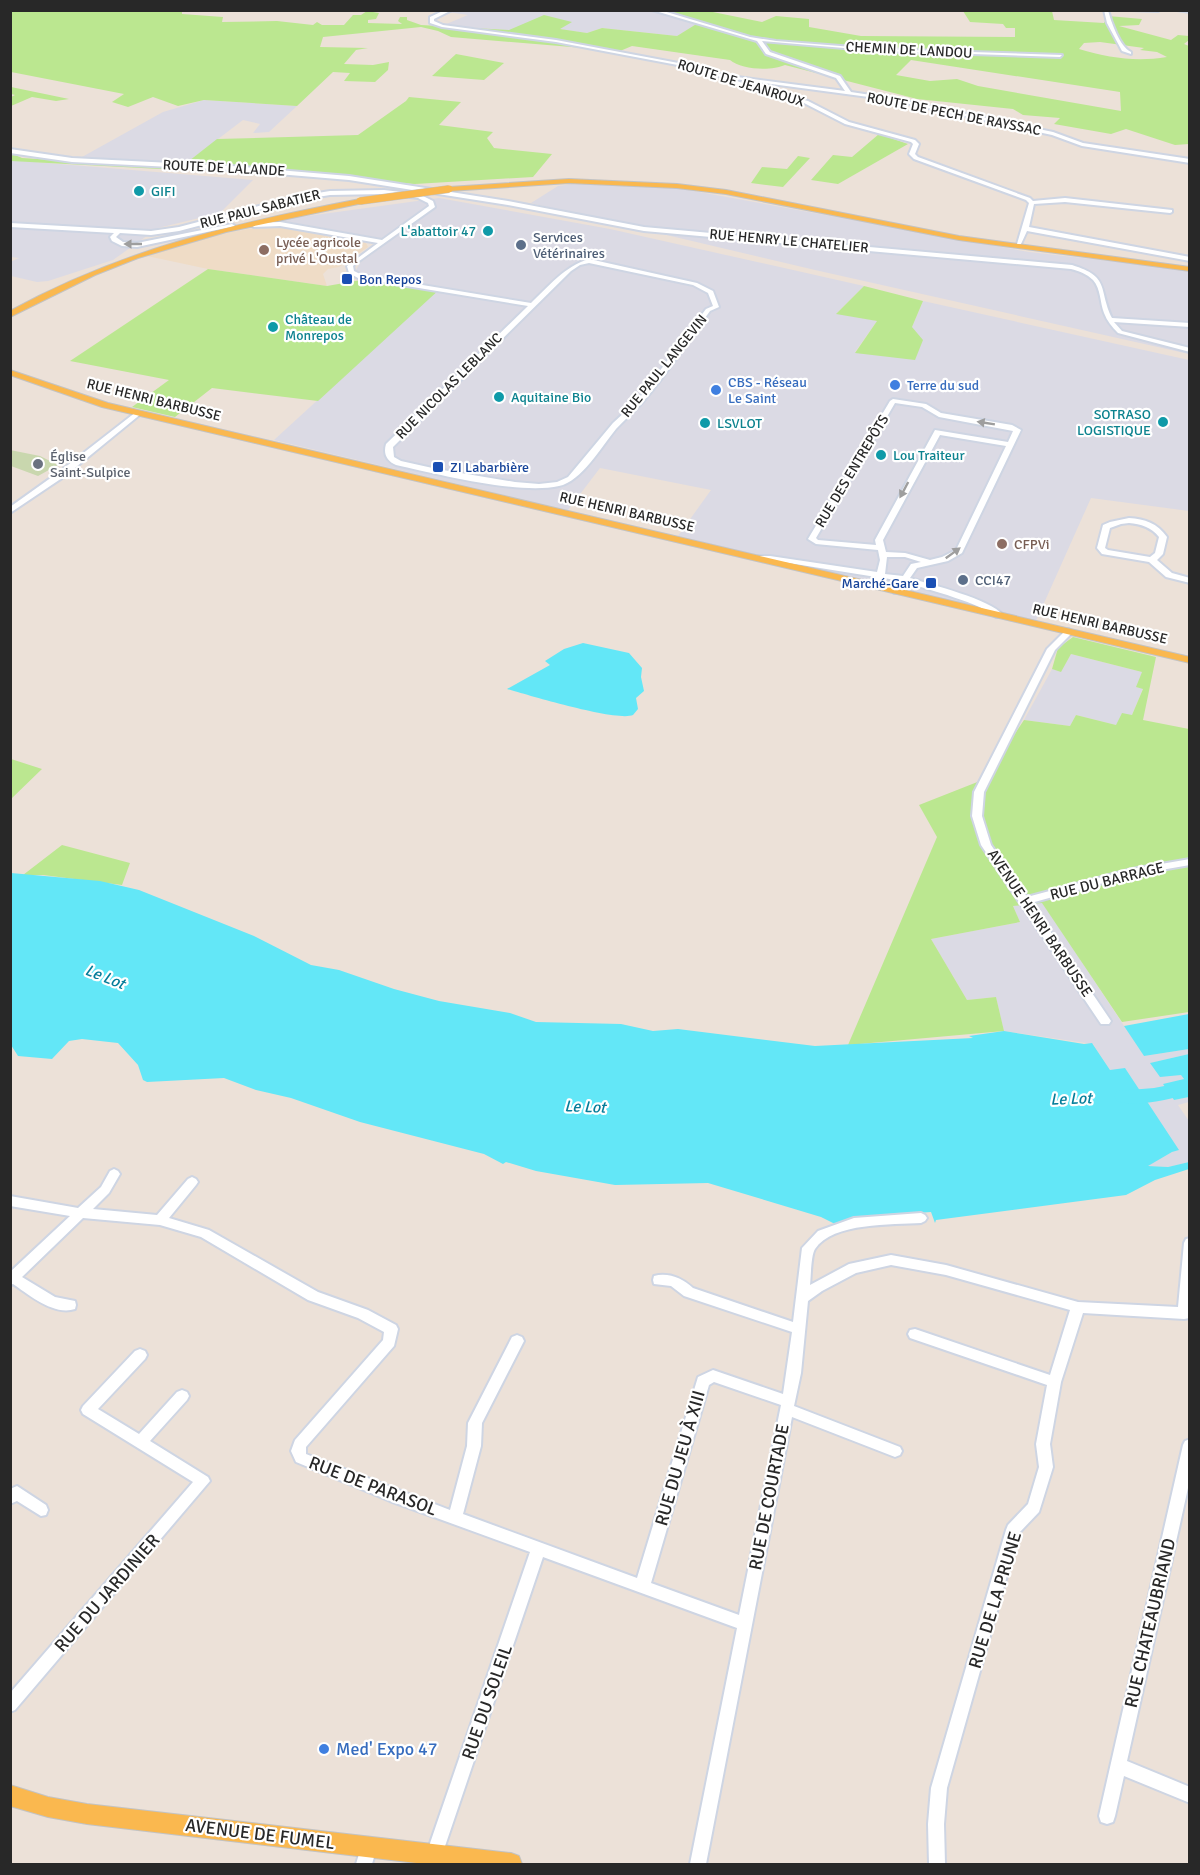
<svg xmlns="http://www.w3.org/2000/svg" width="1200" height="1875" font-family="Signika,sans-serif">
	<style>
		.industrial { fill: #dbdae4 }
		.education { fill: #efdcc6 }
		.green { fill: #bbe790; fill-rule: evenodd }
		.cemetery { fill: #c9d7ae }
		.water { fill: #63e7f7 }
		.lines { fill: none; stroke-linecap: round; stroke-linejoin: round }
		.river { fill: #63e7f7; fill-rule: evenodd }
		.minor-casing { stroke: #ced5e3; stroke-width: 4 }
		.major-casing { stroke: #c3c3c3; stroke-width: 2 }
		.minor { fill: #fff; fill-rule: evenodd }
		.major { fill: #fab84f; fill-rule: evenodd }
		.major-bridge-casing { stroke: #c3c3c3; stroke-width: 8; stroke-linecap: butt }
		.major-bridge { stroke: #fab84f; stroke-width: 7 }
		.oneway { fill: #9e9e9e }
		.culture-dot { fill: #0f9aa8; stroke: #fff; stroke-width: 2 }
		.service-dot { fill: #5c6f8a; stroke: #fff; stroke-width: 2 }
		.education-dot { fill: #8d6e63; stroke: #fff; stroke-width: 2 }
		.transit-dot { fill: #1a4fb4; stroke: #fff; stroke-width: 2 }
		.shop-dot { fill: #3f7fe0; stroke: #fff; stroke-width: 2 }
		.worship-dot { fill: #6b7280; stroke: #fff; stroke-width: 2 }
		.labels { text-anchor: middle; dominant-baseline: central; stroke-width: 4.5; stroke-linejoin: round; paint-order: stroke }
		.far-street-label { font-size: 14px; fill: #282828; stroke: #fff }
		.far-culture-label { font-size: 14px; fill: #0d838f; stroke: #fff; text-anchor: start }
		.far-service-label { font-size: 14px; fill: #4e5e75; stroke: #fff; text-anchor: start }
		.far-education-label { font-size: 14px; fill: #785e54; stroke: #fff; text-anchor: start }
		.far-transit-label { font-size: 14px; fill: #164399; stroke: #fff; text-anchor: start }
		.far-shop-label { font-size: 14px; fill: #366cbe; stroke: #fff; text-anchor: start }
		.far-worship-label { font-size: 14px; fill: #5b616d; stroke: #fff; text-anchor: start }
		.street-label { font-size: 15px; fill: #282828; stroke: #fff }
		.water-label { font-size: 16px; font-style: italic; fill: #057d9a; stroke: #fff }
		.near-street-label { font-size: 18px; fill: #282828; stroke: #fff }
		.near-shop-label { font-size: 18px; fill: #366cbe; stroke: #fff; text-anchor: start }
	</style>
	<rect width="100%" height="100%" fill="#ece1d8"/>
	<path class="industrial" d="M450,10L653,11L699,23L677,36L602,28L587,33L558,29L515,31L444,25L468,15L447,12Z
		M204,100L297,106L269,132L253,133L260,124L243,120L180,168L73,162L163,112Z
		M11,160L253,180L220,213L158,228L113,260L48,281L37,282L11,276L10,262L19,258L11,257Z
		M580,183L677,188L1029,252L1189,270V354L815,270L531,203L558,186Z
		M439,198L610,229L864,286L837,313L877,321L855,352L912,327L923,301L1189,360V511L1091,498L1036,621L678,536L711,490L600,468L568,510L274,440L440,288L359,274L356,270L360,263L391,240L279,220Z
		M1071,654L1142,672L1137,687L1143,688L1132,715L1116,725L1076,715L1070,726L1024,720L1052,669L1061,671Z
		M1042,902L1144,1056L1189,1049V1054L1151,1063L1181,1075L1184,1079L1164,1085L1174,1100L1189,1097V1102L1178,1105L1189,1121V1162L1168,1167L1147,1166L1172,1152L1178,1150L1110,1070L1093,1044L1004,1031L996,997L967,1000L931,939L1020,922L1013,906Z"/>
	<path class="education" d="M272,225L365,241L368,247L339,267L328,269L323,274L327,286L208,269L147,256L215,235Z"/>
	<path class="green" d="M182,10V14L223,17L222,22L277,21L313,25L317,22L322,25H344L353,15H361L367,11L379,13L376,19L368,20V23L402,24L398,21L400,17H407V20L421,25L509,30L544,15L572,22L560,29L587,33L602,28L677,36L698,23L653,11H708L762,22L776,16L809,19V27L861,36L1015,37V28H1006L1003,24L970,22L963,11H1052L1054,20L1104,23L1108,16L1142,19L1139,25L1119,26L1171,40L1178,35L1189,36V40L1184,44L1189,46V144L1175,145L1126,129L1111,134L1054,124L1060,118L1023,115L1013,109L917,99L785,65C772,71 741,70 730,60L632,46L620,51L451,37L438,31L421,27L323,37L320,47L368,48L356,50L344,64L373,65L389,62L388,70L375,82L344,81L350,73L333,72L297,106L204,100L178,106L153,97L128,107L112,102L124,94L11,72L10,11ZM1100,42L1144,48L1140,50L1157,52L1167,57C1136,62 1109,58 1079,49L1084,43ZM911,60L1120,92L1121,111L978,86L957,79L930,81L896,75Z
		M456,54L504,63L484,80L432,76Z
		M11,87L69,99L56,101L32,97L11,106V97L15,95L11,94Z
		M409,97L461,102L439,125L493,132L487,138L494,148L552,154L533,177L415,184L180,168L179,170L11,161V153L22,158L180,168L217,139L358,135L406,101Z
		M879,134L908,144L838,184L811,180L833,155L852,157Z
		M798,156L810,158L783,187L751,183L762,167L787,169Z
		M208,269L327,286L361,280L359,274L441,288L318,401L212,388L175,417L132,407L169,380L70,361Z
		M864,286L923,301L912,327L923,340L915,360L855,353L877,321L836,314Z
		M1073,637L1156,657L1143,720L1189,729V1012L1122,1022L1042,903L1013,906L1020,922L931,939L967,1000L996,997L1004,1031L848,1045L937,837L919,805L985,779L1024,720L1070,726L1076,715L1116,725L1122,713L1132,715L1143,689L1136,687L1142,672L1071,654L1061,672L1052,669L1058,648Z
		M11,759L42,769L11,799L10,759Z
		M62,845L130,863L122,885L43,875H23Z"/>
	<path class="cemetery" d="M10,450L40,456L58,465L38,476L11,466Z"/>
	<path class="water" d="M583,643L629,653L642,668L641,677L644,691L636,698L638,709L633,715C617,722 528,695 507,689L550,665L545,661L564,649Z
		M11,873L100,881L139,890L254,936L311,965L339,970L394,989L439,1001L510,1013L536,1022L621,1024L653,1031L678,1029L815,1046L973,1038L969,1036L1004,1031L1084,1044L1092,1043L1110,1070L1125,1068L1179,1150L1172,1152L1148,1166L1168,1167L1189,1162V1169L1155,1180L1126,1195L936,1220L935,1223L931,1212L863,1217L835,1224L821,1217L708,1183L615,1185L536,1171L506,1162L503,1164L484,1154L360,1122L291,1098L256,1090L224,1078L147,1082L143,1080L138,1065L118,1043L82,1039L69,1041L52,1059L18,1056L11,1045Z
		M1189,1014V1049L1144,1056L1124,1026Z
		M1189,1054V1097L1174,1100L1163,1084L1184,1079L1181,1075L1160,1077L1150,1063Z"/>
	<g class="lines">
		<path class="river" d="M1190,1081V1094C1167,1099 1139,1108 1117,1101L1114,1096L1117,1091L1154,1088Z"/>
		<g class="minor-casing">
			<path id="minor" d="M445,10H452L434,19V21L443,25L556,40L705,68L747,85L808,101L849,122L915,140L919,144L915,154L918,157L1030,198L1033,201L1065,198L1172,210V212L1170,213L1065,202L1034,204L1029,227L1190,257V261L1027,231L1021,244H1017L1029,203L1026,200L914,159L909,154L913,144L911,142L845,124L804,103L743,87L704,70L556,42L442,27L430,23V17Z
				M652,10H660L750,37L776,41L879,49L1062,55L1060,57L879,51L762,41L770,52L840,76L851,92L891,98L1053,132L1083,143L1190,159V163L1082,146L1052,135L891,100L735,79L737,77L845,91L836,78L766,54L757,41Z
				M1104,10H1108C1111,22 1120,47 1131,52V54L1122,51L1107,23Z
				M1131,10H1160L1158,11Z
				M1190,10V12L1177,10Z
				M10,149L72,158L231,166L349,176L508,201L644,227L1072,265C1111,277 1098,289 1112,318L1190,323V327L1114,322L1122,331L1190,348V352L1118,333C1112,327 1107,321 1104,313C1100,303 1101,289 1093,280C1087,274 1079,271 1071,269L644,231L508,205L349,180L231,170L72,162L10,153Z
				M384,190L419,194L433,201L435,207L355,264L353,266L354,271L362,275L531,303C549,286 565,266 589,259L697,283L713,291L719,307L710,311C688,341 666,376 642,403C634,412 624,420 616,429C602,446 581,482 559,486C519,495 437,474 396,465C387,461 383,454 386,444L528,306L358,278L349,273L347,266L378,243L280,226L254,227L251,225L254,223L280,222L382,240L429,206L428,203L418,198L384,194L330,195L293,201L179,231L151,235L120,233L116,237L123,242L137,243L232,224L235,226L137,247L122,246L112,241L110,237L114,233L10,227V223L151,231L179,227L293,197L330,191ZM589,263L693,285L708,293L713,306L706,309L638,400L613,423L568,477L557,482L539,484L515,482L437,469L401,461L394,457L393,447L571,271L580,265Z
				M893,399L926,404L941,413L1012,425L1021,430L962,553L948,561L917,568L910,578C932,585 990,599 1003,615L1002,617H996C983,604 927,589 907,583L900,593H894L893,591L900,581L884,578L882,586L878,588L874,586L876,577L770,560H759L755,558L759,556H770L877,572L880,560L878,550L816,544L808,539L890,401ZM895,403L922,407L939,417L1013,431L1008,442L935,430L875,540L876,545L818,540L816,538ZM940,435L1006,446L956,550L942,557L930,560L905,553L886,552L883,540ZM887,557H905L921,562L911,564L903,576L885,574Z
				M136,412L142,413L65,476L10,513V507L59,472Z
				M1129,518C1145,519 1157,523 1167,537L1163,554L1157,560L1172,573L1190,578V583L1166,577L1149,562L1102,554L1097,548L1103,525L1110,522ZM1129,523C1141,524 1151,527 1159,537L1155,553L1150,557L1108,550L1105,548L1110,528L1121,524Z
				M1069,629L1073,632L1055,650L984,792L982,816L991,845L1027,897L1132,869L1190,859V865L1132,875L1031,903L1109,1018L1111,1021L1109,1024H1101L981,845L972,816L974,792L1047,649L1066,630Z
				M114,1169L118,1171L120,1174L109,1193L93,1209L157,1215L188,1179L192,1177L196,1179L198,1182L196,1185L169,1218L209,1230L318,1292L368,1310L396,1325L398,1329L394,1346L306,1447V1454L450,1510L467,1446L468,1423L512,1337L517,1335L522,1337L524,1341L482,1423L481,1446L463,1514L637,1578L698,1377L713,1370L783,1394L792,1332L684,1296L671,1286L654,1284L653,1280L654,1276C669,1272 683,1279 693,1288L793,1322L802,1248L818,1231L854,1218L921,1213L925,1215L927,1218L925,1221L921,1223C892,1225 833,1222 815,1249C811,1255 811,1276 810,1285L849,1264L891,1255L946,1265L1078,1302L1178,1307L1184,1243L1186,1239L1190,1238V1318L1184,1319L1083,1313L1061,1382L1050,1444L1053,1467L1039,1512L1019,1533L947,1788L944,1824L945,1864H929L928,1824L931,1788L1006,1530L1008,1525L1028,1504L1039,1467L1036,1444L1047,1385L910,1338L908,1334L910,1330L915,1329L1050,1375L1070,1310L946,1275L891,1265L856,1273L822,1291L808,1301L801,1373L794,1406L900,1447L902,1451L900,1455L895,1457L792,1417L706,1864H690L737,1628L543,1557L442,1855L440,1861L434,1863L428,1861L426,1855L530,1552L390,1501L296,1462L291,1451L295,1440L383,1340L384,1332L358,1318L308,1300L201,1237L160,1225L83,1218L22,1277L55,1297L75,1301L76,1305L75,1309C54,1316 29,1295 13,1284L10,1285V1272L70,1216L10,1206V1196L78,1208L101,1187L110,1171ZM714,1382L781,1405L739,1615L651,1583L709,1385Z
				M140,1349L145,1351L147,1355L145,1359L98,1409L139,1434L177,1392L182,1390L187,1392L189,1396L187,1400L150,1441L208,1477L210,1481L15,1710L10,1712V1693L193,1482L83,1414L81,1410L83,1406L135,1351Z
				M1190,1439V1479L1127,1761L1190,1787V1803L1124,1776L1115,1816L1113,1822L1107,1824L1101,1822L1099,1816L1183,1445L1185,1441Z
				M17,1486L46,1505L48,1510L46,1515L41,1516L17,1501L10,1504V1489Z
				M369,1839L375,1841L377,1847L372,1864H356L363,1841Z"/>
		</g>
		<g class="major-casing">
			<path id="major" d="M569,179L677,184L726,190L959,236L1190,267V271L959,240L726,194L677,188L569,183L449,191L445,189L449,187Z
				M360,199L364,201L363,203L226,232L138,258L95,275L10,317V311C123,249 235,223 360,199Z
				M10,370L108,403L1190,657V663L102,407L10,375Z
				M10,1785L48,1797L87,1804L511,1853L519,1856L522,1864H425L87,1824L48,1817L10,1806Z"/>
		</g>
		<use href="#minor" class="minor"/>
		<use href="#major" class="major"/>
		<g class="major-bridge-casing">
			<path id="major-bridge" d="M360,201L449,189"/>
		</g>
		<use href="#major-bridge" class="major-bridge"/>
	</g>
	<defs><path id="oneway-solid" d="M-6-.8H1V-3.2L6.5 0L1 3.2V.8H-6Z" transform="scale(1.5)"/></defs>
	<g class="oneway">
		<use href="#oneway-solid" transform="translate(133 244) rotate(-180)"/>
		<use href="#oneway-solid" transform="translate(986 423) rotate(-171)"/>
		<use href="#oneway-solid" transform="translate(904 490) rotate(118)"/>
		<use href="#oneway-solid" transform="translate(953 553) rotate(-36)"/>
	</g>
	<g class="culture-dot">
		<circle cx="139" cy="191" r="6"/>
		<circle cx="488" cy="231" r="6"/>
		<circle cx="273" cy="327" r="6"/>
		<circle cx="499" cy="397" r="6"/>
		<circle cx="1163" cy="422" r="6"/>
		<circle cx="705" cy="423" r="6"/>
		<circle cx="881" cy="455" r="6"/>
	</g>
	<g class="service-dot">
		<circle cx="521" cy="245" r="6"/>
		<circle cx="963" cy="580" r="6"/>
	</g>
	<g class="education-dot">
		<circle cx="264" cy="250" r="6"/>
		<circle cx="1002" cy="544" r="6"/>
	</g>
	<g class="transit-dot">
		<rect x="341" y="273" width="12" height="12" rx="3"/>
		<rect x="432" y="461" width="12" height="12" rx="3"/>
		<rect x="925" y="577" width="12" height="12" rx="3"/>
	</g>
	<g class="shop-dot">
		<circle cx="895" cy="385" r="6"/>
		<circle cx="716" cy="390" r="6"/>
		<circle cx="324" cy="1749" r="6"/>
	</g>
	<circle class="worship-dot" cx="38" cy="464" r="6"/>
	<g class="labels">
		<g class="far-street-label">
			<text transform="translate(909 50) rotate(3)">CHEMIN DE LANDOU</text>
			<text transform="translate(741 83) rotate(17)">ROUTE DE JEANROUX</text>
			<text transform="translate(954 114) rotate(11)">ROUTE DE PECH DE RAYSSAC</text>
			<text transform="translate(224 168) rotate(3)">ROUTE DE LALANDE</text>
			<text transform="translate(260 209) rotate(-14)">RUE PAUL SABATIER</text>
			<text transform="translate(789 241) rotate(5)">RUE HENRY LE CHATELIER</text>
			<text transform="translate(664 366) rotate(-51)">RUE PAUL LANGEVIN</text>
			<text transform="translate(449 386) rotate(-45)">RUE NICOLAS LEBLANC</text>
			<text transform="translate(154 400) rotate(14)">RUE HENRI BARBUSSE</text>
			<text transform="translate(852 471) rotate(-59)">RUE DES ENTREPÔTS</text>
			<text transform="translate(627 512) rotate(13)">RUE HENRI BARBUSSE</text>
			<text transform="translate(1100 624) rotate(13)">RUE HENRI BARBUSSE</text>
		</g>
		<g class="far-culture-label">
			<text x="151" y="191">GIFI</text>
			<text x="476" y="231" text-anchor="end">L'abattoir 47</text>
			<text x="285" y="319">Château de<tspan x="285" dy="16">Monrepos</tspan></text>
			<text x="511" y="397">Aquitaine Bio</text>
			<text x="1151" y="414" text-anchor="end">SOTRASO<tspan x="1151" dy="16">LOGISTIQUE</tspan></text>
			<text x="717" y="423">LSVLOT</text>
			<text x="893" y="455">Lou Traiteur</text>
		</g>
		<g class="far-service-label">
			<text x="533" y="237">Services<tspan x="533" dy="16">Vétérinaires</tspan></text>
			<text x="975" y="580">CCI47</text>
		</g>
		<g class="far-education-label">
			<text x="276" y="242">Lycée agricole<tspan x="276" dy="16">privé L'Oustal</tspan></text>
			<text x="1014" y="544">CFPVi</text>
		</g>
		<g class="far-transit-label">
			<text x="359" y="279">Bon Repos</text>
			<text x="450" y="467">ZI Labarbière</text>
			<text x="919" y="583" text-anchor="end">Marché-Gare</text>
		</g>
		<g class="far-shop-label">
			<text x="728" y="382">CBS - Réseau<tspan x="728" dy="16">Le Saint</tspan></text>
			<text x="907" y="385">Terre du sud</text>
		</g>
		<g class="far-worship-label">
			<text x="50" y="456">Église<tspan x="50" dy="16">Saint-Sulpice</tspan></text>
		</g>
		<g class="street-label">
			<text transform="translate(1107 881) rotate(-14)">RUE DU BARRAGE</text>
			<text transform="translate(1040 923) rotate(56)">AVENUE HENRI BARBUSSE</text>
		</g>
		<g class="water-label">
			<text transform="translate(105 977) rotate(22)">Le Lot</text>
			<text transform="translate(1071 1099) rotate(-2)">Le Lot</text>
			<text transform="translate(585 1107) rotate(2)">Le Lot</text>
		</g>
		<g class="near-street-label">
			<text transform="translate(680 1458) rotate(-74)">RUE DU JEU À XIII</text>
			<text transform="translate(373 1486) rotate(21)">RUE DE PARASOL</text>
			<text transform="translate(769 1497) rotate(-79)">RUE DE COURTADE</text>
			<text transform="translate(107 1593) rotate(-49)">RUE DU JARDINIER</text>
			<text transform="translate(995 1600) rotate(-73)">RUE DE LA PRUNE</text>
			<text transform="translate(1150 1623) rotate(-77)">RUE CHATEAUBRIAND</text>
			<text transform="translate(487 1702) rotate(-71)">RUE DU SOLEIL</text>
			<text transform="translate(260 1834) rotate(7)">AVENUE DE FUMEL</text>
		</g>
		<g class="near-shop-label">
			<text x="336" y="1749">Med' Expo 47</text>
		</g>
	</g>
	<rect width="1200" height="1875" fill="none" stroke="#282828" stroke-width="24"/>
</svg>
